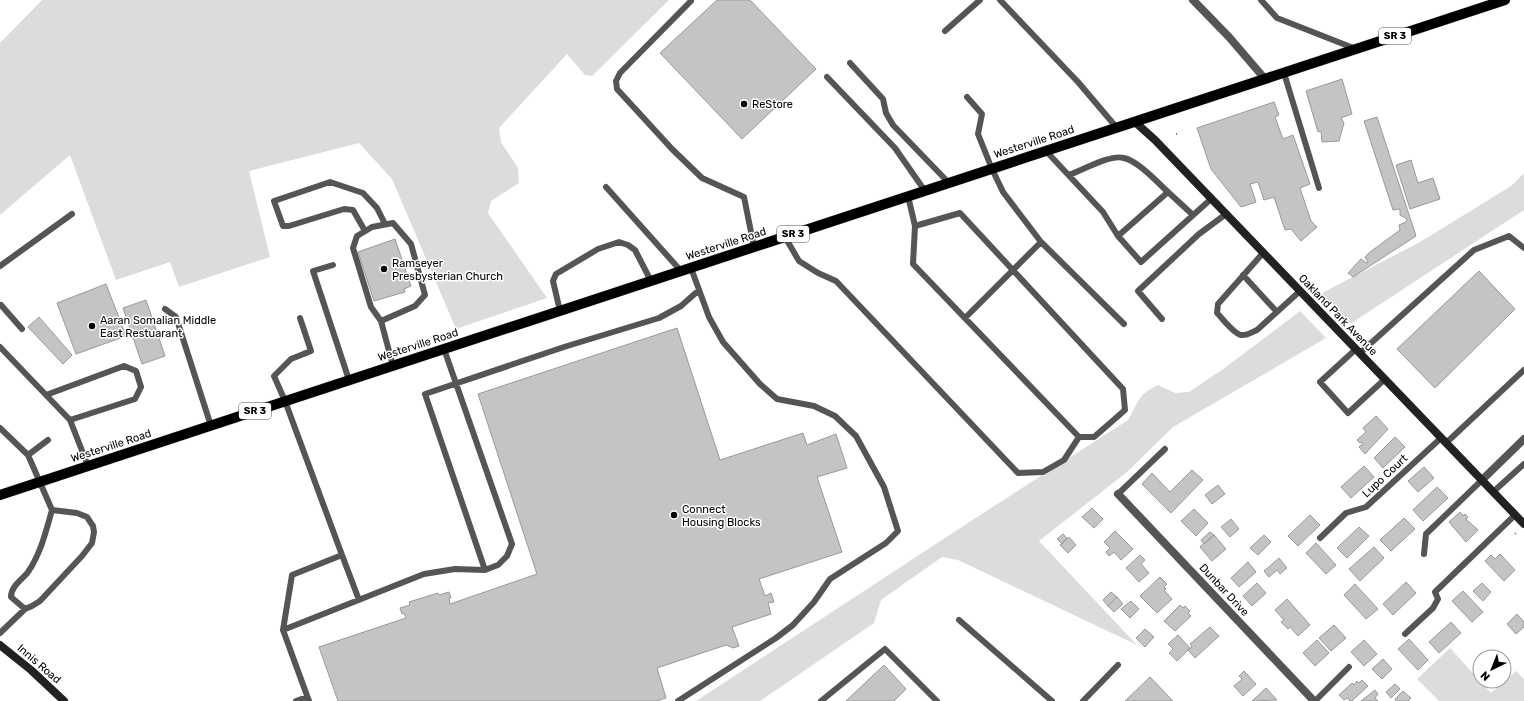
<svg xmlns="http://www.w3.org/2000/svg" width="1524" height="701" font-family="Rubik,sans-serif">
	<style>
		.green { fill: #dcdcdc }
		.building { fill: #c4c4c4; stroke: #999 }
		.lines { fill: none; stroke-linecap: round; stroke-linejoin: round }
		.primary-casing { stroke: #dbdbdb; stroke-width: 11 }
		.path { stroke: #777; stroke-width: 2; stroke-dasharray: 1 2; stroke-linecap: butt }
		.service { stroke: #555; stroke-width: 6 }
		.minor { stroke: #555; stroke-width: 8 }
		.secondary { stroke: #222; stroke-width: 8 }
		.primary { stroke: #000; stroke-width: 10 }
		.poi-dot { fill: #000; stroke: #fff; stroke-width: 1.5 }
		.labels { text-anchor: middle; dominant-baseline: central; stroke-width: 3; stroke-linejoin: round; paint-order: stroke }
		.shield { fill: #fff; stroke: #4c4c4c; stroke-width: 1 }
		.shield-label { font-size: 10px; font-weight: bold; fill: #000 }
		.poi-label { font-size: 11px; fill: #000; stroke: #fff; text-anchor: start }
		.street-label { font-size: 11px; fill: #000; stroke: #fff }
	</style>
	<rect width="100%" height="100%" fill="#fff"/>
	<path class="green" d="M42,0H669L592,76L585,75L567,54L499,128L501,142L518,168L519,183L491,201L488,213L547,298L456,329L392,179L359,143L249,171L270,257L179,287L170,262L116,280L70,155L0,215V43Z
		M1524,173V210L1350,324L1322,293L1420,242L1511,186Z
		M1300,311L1326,338L1173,427L1127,472L1039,541L1137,645L958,560L942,557L881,600L874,623L760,701H696L974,519L1128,420C1139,402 1137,395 1158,385L1175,393L1189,392L1226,367Z
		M1450,648L1491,693L1516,671L1524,679V701H1439L1417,679Z"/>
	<path class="building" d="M717,0H750L816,69L742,139L660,53Z
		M1342,79L1352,114L1341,118L1344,123L1339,141L1322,142L1321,131L1318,132L1306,91Z
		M1274,102L1279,115L1275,117L1283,139L1293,135L1310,184L1300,188L1311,221L1317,227L1301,241L1291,229L1285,230L1274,197L1264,200L1258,182L1250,184L1256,202L1241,207L1211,169L1197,128Z
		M1377,117L1416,236L1353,277L1348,273L1361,259L1367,263L1368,262L1365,257L1370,252L1400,230L1399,225L1406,222L1407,219L1400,215V209L1393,210L1364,121Z
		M1411,160L1418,183L1433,178L1440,199L1410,209L1396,165Z
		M395,239L411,286L404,289L405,292L374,301L358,252Z
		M1479,271L1515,309L1435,388L1397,349Z
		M106,284L126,336L76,354L57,303Z
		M146,300L165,356L142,364L123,308Z
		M39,317L72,355L63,364L28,327Z
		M677,328L720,460L803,433L807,445L836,434L847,468L817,477L842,552L759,579L765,596L771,593L774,602L768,603L771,614L732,627L739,646L733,648L726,645L657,668L666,698L657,701H338L319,647L406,618L404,613L402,614L400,608L410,605L409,602L412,601L438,593L439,595L449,592L451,598H449L450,604L537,574L478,394Z
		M1376,416L1388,429L1365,454L1359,447L1363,443L1362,442L1360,443L1357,440L1366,432L1363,428Z
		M1395,437L1405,447L1383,468L1374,458Z
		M1364,466L1374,477L1351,498L1341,487Z
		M1424,467L1434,478L1418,492L1408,481Z
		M1192,470L1203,480L1171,513L1142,484L1152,473L1170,492Z
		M1218,485L1225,494L1212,504L1205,495Z
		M1437,487L1448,498L1423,521L1413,510Z
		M1092,508L1103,519L1094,528L1082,517Z
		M1194,509L1208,523L1196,536L1181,521Z
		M1460,512L1463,516L1465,514L1468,517L1466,519L1478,530L1466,542L1449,522Z
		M1310,515L1320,525L1298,546L1288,536Z
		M1404,518L1415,529L1391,551L1380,540Z
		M1231,519L1239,529L1230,537L1221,527Z
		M1359,527L1369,536L1347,558L1337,548Z
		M1115,531L1133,549L1121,560L1114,552L1109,556L1106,552L1110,548L1104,542Z
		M1210,532L1214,535L1204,544L1201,540Z
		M1063,534L1067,538L1062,544L1057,539Z
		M1214,535L1226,549L1212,561L1200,547Z
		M1264,535L1271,542L1258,555L1250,548Z
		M1069,537L1076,545L1068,553L1060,545Z
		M1316,543L1336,565L1326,574L1306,553Z
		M1374,547L1384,558L1360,581L1349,569Z
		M1500,554L1515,570L1504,581L1485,561L1491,555L1495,559Z
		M1140,555L1145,560L1141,564L1149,573L1139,582L1126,568Z
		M1279,558L1287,568L1280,574L1277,570L1269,577L1264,571Z
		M1248,562L1256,572L1239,587L1231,578Z
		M1160,577L1167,584L1164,587L1166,589L1164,590L1172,599L1157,613L1140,596Z
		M1406,582L1416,593L1393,615L1383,604Z
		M1257,583L1266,593L1252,606L1243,596Z
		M1482,583L1491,592L1483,601L1473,591Z
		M1355,584L1378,609L1366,619L1344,595Z
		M1463,591L1483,612L1472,622L1452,601Z
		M1111,592L1117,597L1108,606L1103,600Z
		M1117,597L1123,604L1114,612L1108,606Z
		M1287,599L1310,625L1298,636L1290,627L1288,629L1281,622L1284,620L1275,610Z
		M1131,601L1139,609L1130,618L1121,609Z
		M1180,605L1183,608L1185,606L1190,611L1188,613L1191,616L1175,631L1164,621Z
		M1517,614L1524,622V627L1516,634L1507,624Z
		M1451,622L1461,633L1439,653L1429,642Z
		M1334,625L1346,638L1331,651L1319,638Z
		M1210,627L1219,636L1195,658L1188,650L1192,647L1190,644Z
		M1145,629L1154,637L1145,647L1136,638Z
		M1178,635L1190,648L1177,661L1169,653L1173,649L1168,644Z
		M1409,639L1428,660L1418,670L1398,649Z
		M1317,640L1329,653L1315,666L1303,653Z
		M1364,640L1377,654L1364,666L1351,652Z
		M1383,659L1392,669L1382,679L1372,669Z
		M884,665L906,689L894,701H846Z
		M1244,671L1256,684L1243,696L1234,686L1242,679L1239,676Z
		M1150,677L1173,701H1125Z
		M1362,680L1368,686L1352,701H1350L1347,698L1344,700L1339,695L1352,683L1354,685L1357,681L1359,683Z
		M1395,684L1400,689L1391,698L1386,692Z
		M1266,688L1277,700L1252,701Z
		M1375,690L1378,694L1375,698L1378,701H1361Z
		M1403,691L1411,698L1408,701H1396L1395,699Z"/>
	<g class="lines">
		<g class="primary-casing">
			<path id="primary" d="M0,495L1505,0"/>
		</g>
		<path class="path" d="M1176,134H1177
			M1515,534L1517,532"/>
		<path class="service" d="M1000,0L1078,82L1117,128
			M1261,0L1277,18L1356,49
			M691,1L620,73L616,81L617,89L672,149L702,178L744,197L754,247
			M945,31L980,0
			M850,63L883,99L886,113L893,125L949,183
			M1284,73L1319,188
			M827,77L895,148L925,191
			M1046,151L1103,212L1118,236L1141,262L1211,199
			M1069,175C1083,170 1110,154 1124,158C1138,161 1157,182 1168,192
			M606,187L681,271
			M915,226L960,213L1123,389L1125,410L1094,437H1079
			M365,231L353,210L344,209L289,226H283L274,201L330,182L363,193L377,208L385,224
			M1118,236L1168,192L1193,215
			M785,237L799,261L818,273L836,281L1018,473L1043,472L1064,460L1079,437L913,264L915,226L908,196
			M1041,242L1124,324
			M1263,253L1218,304L1217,313C1222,318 1234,334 1241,335C1247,336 1252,332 1257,330L1300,291
			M333,265L313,271L349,380
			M0,266L72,214
			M1243,275L1277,312
			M1,305L22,329
			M165,309L176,317L211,426
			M560,311L553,281L556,274L598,249L619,242L628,245L635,250L651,281
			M965,318L1041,242L1003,192L992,169L978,134L982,114L967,97
			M1162,319L1138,291L1199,234L1226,214
			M381,321L371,307L353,248L357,236L372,227L393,223L411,244L425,295L415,306L381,321L393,366
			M0,347L46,395L124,366L136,371L141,387L135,399L70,420L88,466
			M1356,349L1320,382L1348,413L1385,379
			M1360,353L1474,250L1509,236L1524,248
			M46,395L70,420
			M0,428L28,455L52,510L77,513L87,517L93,526L94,532L92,543L82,556L40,601L32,606L25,609L0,633
			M1446,443L1524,370
			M28,455L48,440
			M1493,492L1524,464
			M1118,494L1165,449
			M1320,538L1346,513L1366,507L1441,438
			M1424,554L1426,534L1482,480
			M342,555L359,600
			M485,570L425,394L564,347L659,318L681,306L699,290
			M25,609L11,597C11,586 22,580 28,572C41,553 46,531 52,510
			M959,620L1052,701
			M283,630L292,575L342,555L285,401L274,376L291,359L311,351L300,318
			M1405,634L1433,608L1438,599L1435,592L1515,515
			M296,701L307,697
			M309,701L283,630L424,574L455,569L485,570L498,565L507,556L512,544L444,349
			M678,701L776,638L793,625L814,602L830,579L886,543L898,531L884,487L856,436L835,416L814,406L777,399L760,384L723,342L709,317L691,268
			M821,701L885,649L937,701
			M1083,701L1118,665
			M1315,701L1349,667"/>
		<path class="minor" d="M1193,0L1229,37L1265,79
			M1482,480L1524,439
			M1118,494L1314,701"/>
		<path class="secondary" d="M1135,122L1155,140L1524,524
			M0,645L31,670L64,701"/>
		<use href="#primary" class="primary"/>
	</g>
	<g class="poi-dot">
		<circle cx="744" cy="104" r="4"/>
		<circle cx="384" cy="269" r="4"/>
		<circle cx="92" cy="326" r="4"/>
		<circle cx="674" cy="515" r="4"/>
	</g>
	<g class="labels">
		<g class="shield">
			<rect x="1379" y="28" width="32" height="16" rx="3"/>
			<rect x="777" y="226" width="32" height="16" rx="3"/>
			<rect x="239" y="403" width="32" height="16" rx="3"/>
		</g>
		<g class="shield-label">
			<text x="1395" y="36">SR 3</text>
			<text x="793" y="234">SR 3</text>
			<text x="255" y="411">SR 3</text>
		</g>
		<g class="poi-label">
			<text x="752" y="104">ReStore</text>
			<text x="392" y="263">Ramseyer<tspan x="392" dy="13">Presbysterian Church</tspan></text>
			<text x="100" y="320">Aaran Somalian Middle<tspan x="100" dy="13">East Restuarant</tspan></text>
			<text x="682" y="509">Connect<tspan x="682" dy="13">Housing Blocks</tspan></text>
		</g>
		<g class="street-label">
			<text transform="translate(1034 142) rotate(-18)">Westerville Road</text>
			<text transform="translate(726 244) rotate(-18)">Westerville Road</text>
			<text transform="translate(1338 315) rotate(46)">Oakland Park Avenue</text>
			<text transform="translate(418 345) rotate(-18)">Westerville Road</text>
			<text transform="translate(111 446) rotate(-18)">Westerville Road</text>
			<text transform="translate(1385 476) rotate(-43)">Lupo Court</text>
			<text transform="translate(1224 590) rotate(47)">Dunbar Drive</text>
			<text transform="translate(39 664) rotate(41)">Innis Road</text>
		</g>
	</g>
	<g transform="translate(1492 669) rotate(223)"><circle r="19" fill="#ffffff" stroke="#999999"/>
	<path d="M0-3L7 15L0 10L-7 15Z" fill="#000000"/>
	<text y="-6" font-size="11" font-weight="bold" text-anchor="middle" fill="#000000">N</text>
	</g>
</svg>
